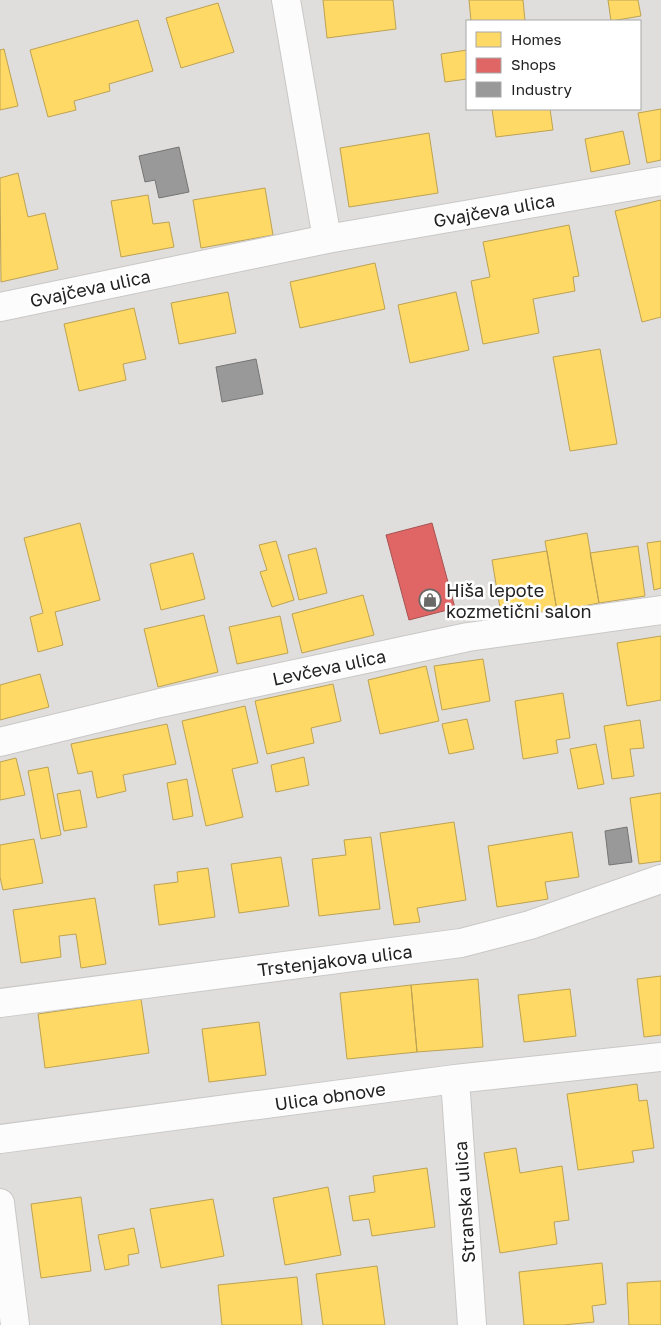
<svg xmlns="http://www.w3.org/2000/svg" width="661" height="1325" font-family="'Golos Text',sans-serif">
	<style>
		.residential { fill: #dfdedc; fill-rule: evenodd }
		.homes { fill: #ffd966; stroke: #bda252 }
		.shops { fill: #e06666; stroke: #a75252 }
		.industry { fill: #999; stroke: #757575 }
		.lines { fill: none; stroke-linecap: round; stroke-linejoin: round }
		.minor-casing { stroke: #c9c8c7; stroke-width: 30 }
		.minor { stroke: #fdfcfc; stroke-width: 28 }
		.labels { text-anchor: middle; dominant-baseline: central; stroke-width: 5; stroke-linejoin: round; paint-order: stroke }
		.street-label { font-size: 18px; fill: #222; stroke: #fff }
		.poi-label { font-size: 18px; fill: #222; stroke: #fff; text-anchor: start }
	</style>
	<rect width="100%" height="100%" fill="#f0eeeb"/>
	<path class="residential" d="M0,0H661V1325H0ZM467,21H640V109H467Z"/>
	<path class="homes" d="M323,0H393L396,29L327,38Z
		M469,0H523L525,21H471Z
		M608,0H638L641,16L611,21Z
		M218,3L234,52L181,68L166,18Z
		M138,20L153,71L109,84L110,91L74,101L76,110L48,117L30,50Z
		M4,49L18,106L0,110V50Z
		M467,50V79L445,82L441,54Z
		M492,109H550L553,130L496,137Z
		M661,109V160L647,163L638,113Z
		M623,131L630,164L591,172L585,139Z
		M429,133L438,193L349,207L340,148Z
		M18,173L28,217L45,213L58,269L1,282L0,178Z
		M265,188L273,235L201,248L193,200Z
		M148,195L153,224L169,222L174,247L121,257L111,201Z
		M661,200V317L642,322L615,211Z
		M569,225L579,276L573,277L575,291L533,299L539,333L483,344L471,281L490,277L483,242Z
		M375,263L385,309L300,328L290,282Z
		M228,292L236,333L179,344L171,303Z
		M456,292L469,350L410,363L398,305Z
		M134,308L146,359L123,364L126,380L79,391L64,324Z
		M600,349L617,444L570,451L553,357Z
		M80,523L100,600L55,612L63,645L38,652L30,617L43,613L24,538Z
		M587,533L599,603L557,611L545,541Z
		M276,541L294,600L272,607L260,572L267,570L259,545Z
		M661,541V588L654,590L647,543Z
		M638,546L645,596L599,603L590,553Z
		M316,548L327,593L299,600L288,555Z
		M547,551L557,611L502,620L492,560Z
		M193,553L205,599L161,610L150,564Z
		M363,595L374,635L302,653L292,614Z
		M204,615L218,672L158,687L144,629Z
		M280,616L288,653L237,664L229,627Z
		M661,636V700L627,706L617,643Z
		M483,659L490,701L442,710L434,666Z
		M426,666L439,721L380,734L368,680Z
		M40,674L49,707L0,720V685Z
		M333,684L341,721L311,728L314,743L267,754L255,701Z
		M563,693L570,738L556,740L558,753L523,759L515,701Z
		M245,706L258,763L232,769L243,817L206,826L182,721Z
		M467,719L474,749L449,754L442,724Z
		M640,720L644,748L630,749L634,776L612,779L604,726Z
		M167,724L176,764L123,775L126,791L97,798L92,771L78,774L71,744Z
		M596,744L604,784L578,789L570,749Z
		M304,757L309,785L276,792L271,765Z
		M16,758L25,795L0,800V762Z
		M48,767L61,835L41,839L28,771Z
		M187,779L193,816L173,820L167,783Z
		M80,790L87,827L64,831L57,794Z
		M661,793V861L639,864L630,798Z
		M454,822L466,900L417,908L420,922L394,925L380,833Z
		M572,832L579,877L545,882L548,899L497,907L488,846Z
		M371,837L380,909L319,916L312,859L346,855L344,840Z
		M34,839L43,883L3,890L0,877V845Z
		M281,857L289,906L239,913L231,864Z
		M208,868L215,917L159,925L154,885L178,882L177,872Z
		M95,898L106,964L81,968L76,934L59,936L61,957L21,963L13,910Z
		M661,976V1035L644,1037L637,979Z
		M478,979L483,1047L417,1052L411,985Z
		M411,985L417,1052L347,1059L340,993Z
		M570,989L576,1036L524,1042L518,995Z
		M141,999L149,1053L45,1068L38,1014Z
		M259,1022L266,1075L209,1082L202,1029Z
		M637,1084L639,1101L647,1100L654,1148L632,1151L634,1162L578,1170L567,1094Z
		M516,1148L520,1173L562,1166L569,1220L554,1222L557,1244L500,1253L484,1153Z
		M427,1168L435,1227L372,1236L369,1219L353,1221L349,1196L375,1192L373,1176Z
		M328,1187L341,1255L285,1265L273,1198Z
		M81,1197L91,1271L41,1278L31,1204Z
		M213,1199L224,1256L161,1268L150,1209Z
		M134,1228L139,1253L128,1255L129,1265L105,1270L98,1235Z
		M602,1263L606,1304L592,1306L594,1322L563,1325H524L519,1272Z
		M377,1266L385,1325H323L316,1274Z
		M297,1277L302,1325H222L218,1285Z
		M661,1281V1325H629L627,1283Z"/>
	<path class="shops" d="M432,523L455,608L409,620L386,535Z"/>
	<path class="industry" d="M179,147L189,192L159,198L155,180L145,182L139,156Z
		M256,359L263,394L222,402L216,367Z
		M627,827L632,862L609,865L605,831Z"/>
	<g class="lines">
		<g class="minor-casing">
			<path id="minor" d="M286,0L327,239
				M0,307L327,239L661,181
				M0,742L160,703L468,637L661,610
				M0,1003L461,943L530,925L661,879
				M455,1079L472,1325
				M0,1139L455,1079L661,1057
				M0,1203L15,1325"/>
		</g>
		<use href="#minor" class="minor"/>
	</g>
	<defs>
		<g id="shop-ring" transform="scale(1.125)"><circle r="9.5" fill="#fff" stroke="#6a6968" stroke-width="1.5"/><path d="M-5-2.5h2.3a2.7 3.5 0 0 1 5.4 0H5L5.5 6h-11ZM-1.5-2.5h3a1.5 2.3 0 0 0-3 0Z" fill="#6a6968"/></g>
	</defs>
	<g fill-rule="evenodd">
		<use href="#shop-ring" x="430" y="600"/>
	</g>
	<g class="labels">
		<g class="street-label">
			<text transform="translate(494 210) rotate(-10)">Gvajčeva ulica</text>
			<text transform="translate(90 288) rotate(-12)">Gvajčeva ulica</text>
			<text transform="translate(329 667) rotate(-12)">Levčeva ulica</text>
			<text transform="translate(335 960) rotate(-7)">Trstenjakova ulica</text>
			<text transform="translate(330 1096) rotate(-8)">Ulica obnove</text>
			<text transform="translate(464 1202) rotate(-94)">Stranska ulica</text>
		</g>
		<g class="poi-label">
			<text x="446" y="590">Hiša lepote<tspan x="446" dy="21">kozmetični salon</tspan></text>
		</g>
	</g>
	<rect x="466" y="20" width="175" height="90" fill="#ffffff" stroke="#a7a7a7"/>
	<rect x="476" y="32" width="25" height="15" fill="#ffd966" stroke="#a7a7a7"/>
	<text x="511" y="45" font-size="15" fill="#222222">Homes</text>
	<rect x="476" y="58" width="25" height="15" fill="#e06666" stroke="#a7a7a7"/>
	<text x="511" y="70" font-size="15" fill="#222222">Shops</text>
	<rect x="476" y="82" width="25" height="15" fill="#999999" stroke="#a7a7a7"/>
	<text x="511" y="95" font-size="15" fill="#222222">Industry</text>
</svg>
